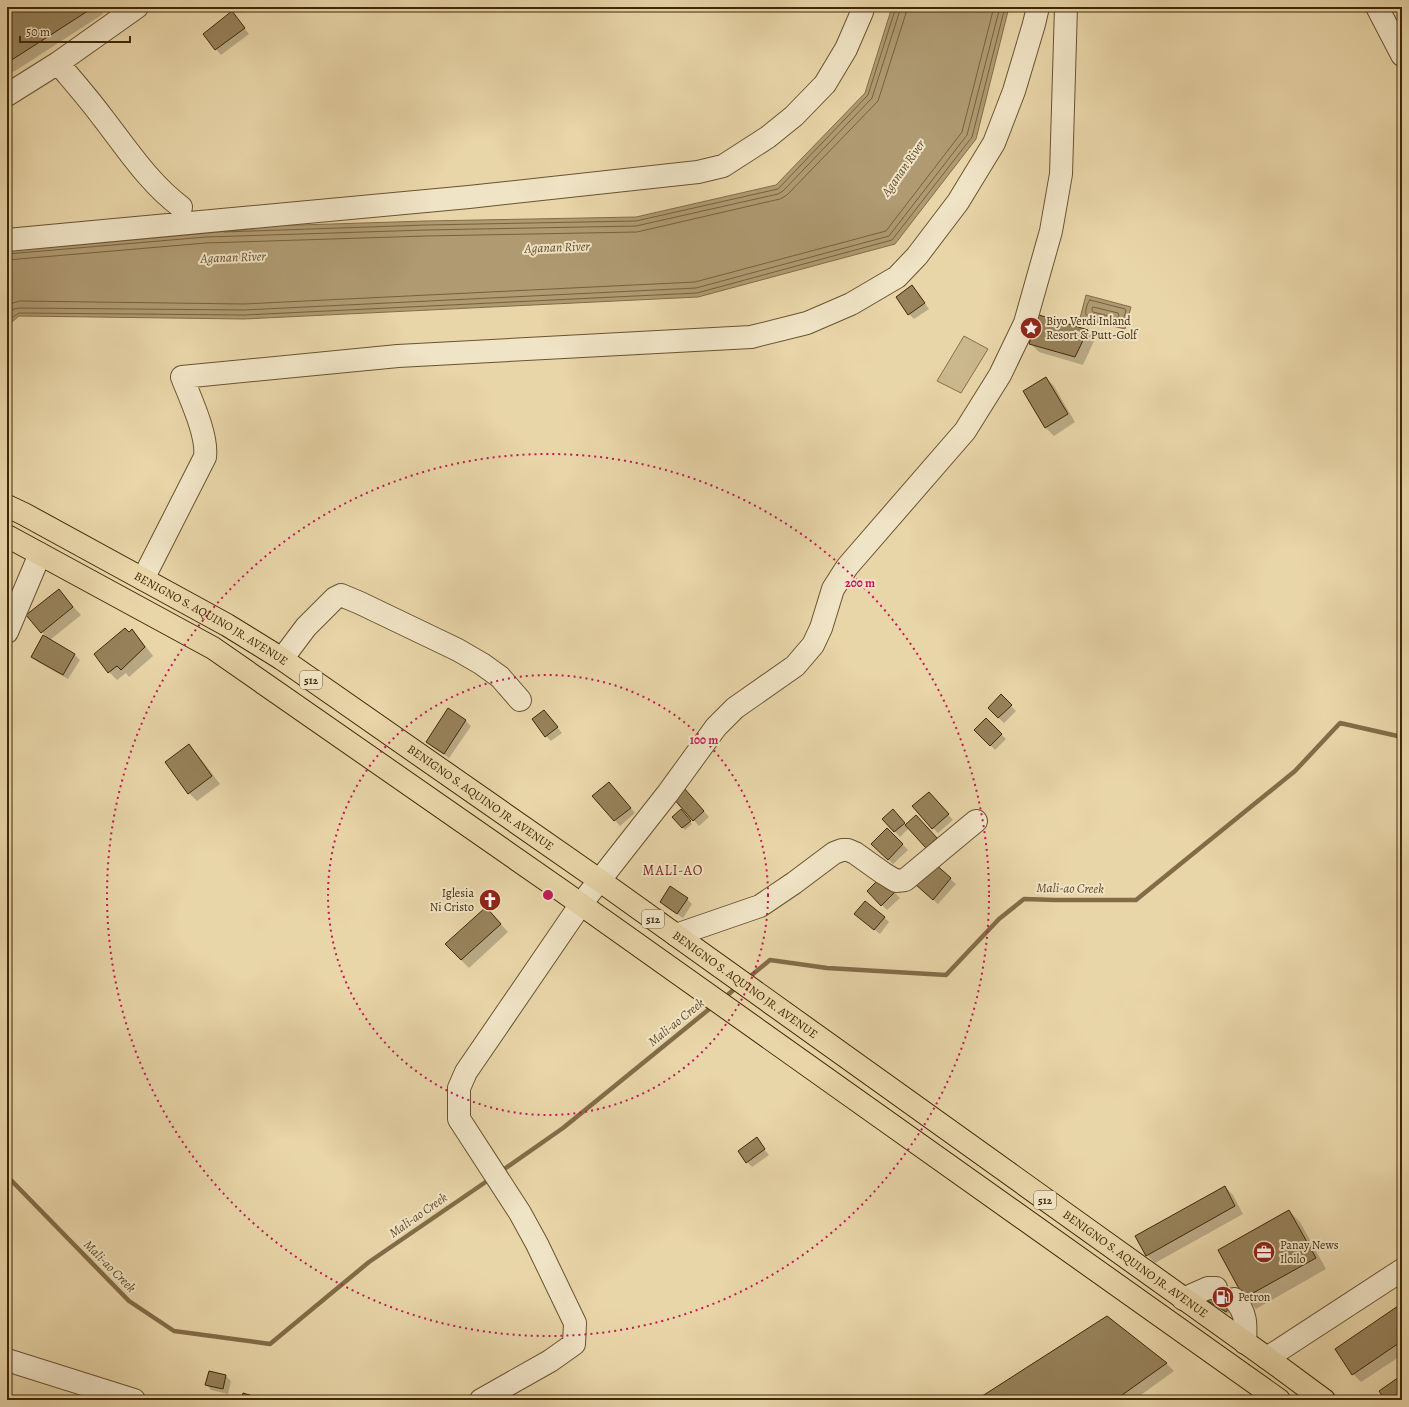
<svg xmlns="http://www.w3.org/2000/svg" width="1409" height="1407" font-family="Alegreya,serif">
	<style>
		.green { fill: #cbb88d; stroke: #85704a }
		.water { fill: #af9a72; stroke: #826c48 }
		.shadow { fill: #0003 }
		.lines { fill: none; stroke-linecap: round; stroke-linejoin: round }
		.shore { stroke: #77613d; stroke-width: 1 }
		.stream { stroke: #826c48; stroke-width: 4.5 }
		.building { fill: #97825b; stroke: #3f2808 }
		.minor-casing { stroke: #695330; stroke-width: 24 }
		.major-casing { stroke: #3f2808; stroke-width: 24 }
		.minor { stroke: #f0e4c6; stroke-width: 22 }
		.major { stroke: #e8d5a8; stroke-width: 22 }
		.ring { fill: none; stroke: #c2185b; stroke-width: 2; stroke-dasharray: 2 4 }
		.labels { text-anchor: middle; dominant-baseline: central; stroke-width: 4; stroke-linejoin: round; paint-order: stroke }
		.shield { fill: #f0e4c6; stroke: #746041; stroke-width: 1 }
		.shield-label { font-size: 11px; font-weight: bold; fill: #3f2808 }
		.poi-label { font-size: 12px; fill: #3f2808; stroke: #f0e4c6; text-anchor: start }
		.street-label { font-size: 12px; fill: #3f2808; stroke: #f0e4c6 }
		.water-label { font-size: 13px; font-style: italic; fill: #614a28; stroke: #f0e4c6 }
		.quarter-label { font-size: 14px; letter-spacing: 1px; fill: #7a1f14; stroke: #f0e4c6 }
		.centre { fill: #c2185b; stroke: #f0e4c6; stroke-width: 2 }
		.ring-label { font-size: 12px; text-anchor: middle; font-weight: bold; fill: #c2185b; stroke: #f0e4c6; stroke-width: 4; stroke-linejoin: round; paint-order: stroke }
	</style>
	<rect width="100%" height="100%" fill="#e8d5a8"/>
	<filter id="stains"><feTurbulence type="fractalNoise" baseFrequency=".005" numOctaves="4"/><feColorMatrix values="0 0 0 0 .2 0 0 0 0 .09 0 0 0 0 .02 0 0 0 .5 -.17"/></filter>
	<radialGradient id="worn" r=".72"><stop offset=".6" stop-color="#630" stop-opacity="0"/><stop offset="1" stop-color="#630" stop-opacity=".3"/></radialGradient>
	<path class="green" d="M964,336L988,349L961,393L937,381Z"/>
	<path class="water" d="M892,7H1009L976,139L895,244L698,297L244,319L19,316L7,326V245L205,228L426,221L636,217L776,185L865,93Z
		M1086,295L1131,307L1125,329L1080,318Z"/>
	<path class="shadow" d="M7,7H100L103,14L15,71L7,74Z
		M235,7H250L242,13Z
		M232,13L249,34L221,55L204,34Z
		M912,287L917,292L929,309L914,319L909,314Z
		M1087,331L1095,339L1083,365L1039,352L1031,344Z
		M1046,378L1054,386L1075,422L1054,436L1046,428Z
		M58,590L81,615L50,640L74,654L80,660L68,679L38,662L32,657L48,639L28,615Z
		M132,631L140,639L153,656L129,677L126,673L117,680L109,672L129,633Z
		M1001,696L1016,711L1004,723L989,708Z
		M448,709L466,721L471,726L449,758L432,747L427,742Z
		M544,711L562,733L551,741L546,736Z
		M986,720L1006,739L995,750L976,730Z
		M189,746L197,754L220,784L197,801L189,793L166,763Z
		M614,788L635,813L620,826L594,796Z
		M689,794L709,817L699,826L674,798Z
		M934,798L953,820L938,833L933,828Z
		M683,813L692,824L685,830L674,817Z
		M898,816L907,826L916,817L941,843L932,852L909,828L900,837L884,819Z
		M887,829L908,850L893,864L873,844Z
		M934,864L956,884L938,904L921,889Z
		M881,879L900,898L887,910L868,891Z
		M687,899L692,904L683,918L666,907L661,902Z
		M494,916L508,932L469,968L461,960Z
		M884,917L889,922L880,934L861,919Z
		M756,1139L769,1155L752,1167L747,1162Z
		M1225,1187L1233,1195L1243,1214L1155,1263L1147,1255Z
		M1289,1211L1300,1222L1326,1269L1256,1309L1245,1298Z
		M1239,1298L1228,1314L1209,1301Z
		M1398,1308L1402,1312V1355L1361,1382L1353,1374Z
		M1166,1363L1174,1371L1134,1400H978Z
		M226,1376L231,1381L228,1394L211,1390L206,1384Z"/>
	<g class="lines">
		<path class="shore" d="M224,232L426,225L636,221L778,189L868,95L896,7
			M7,254L206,237L426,230L636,226L778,194L783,191L872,98L901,7
			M7,260L206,243L426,236L637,232L780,199L787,195L878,101L906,13L907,7
			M1090,300L1125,309L1126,311L1122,323L1120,324L1086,315C1085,311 1087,303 1090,300Z
			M7,307L13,303L19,301L244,304L695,282L886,231L962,132L994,7
			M1093,307L1118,313L1119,316L1117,318L1093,312L1092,310Z
			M7,314L14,309L19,308L244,310L696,288L889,236L967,135L1000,7
			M7,321L19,313L244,315L697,293L892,240L972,137L1005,7"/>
		<path class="stream" d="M747,979L770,960L827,968L946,975L999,919L1024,899L1055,900H1136L1295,771L1340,723L1402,737
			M724,998L738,986
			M500,1172L563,1128L713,1006
			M7,1176L129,1301L174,1331L270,1344L369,1262L490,1179"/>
	</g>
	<path class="building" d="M7,7H94L7,63Z
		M232,11L245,28L215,50L203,34Z
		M912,285L925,303L908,315L896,297Z
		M1039,315L1088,330L1075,357L1029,344Z
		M1046,377L1068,414L1045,428L1023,391Z
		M59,589L73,607L41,633L26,615Z
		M125,628L129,632L132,629L145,647L121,670L117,666L108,673L94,654Z
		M43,635L75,654L63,675L31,657Z
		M1001,694L1012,705L998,718L988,708Z
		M448,708L466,720L444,754L426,742Z
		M544,710L558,727L545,737L532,719Z
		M986,718L1002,734L990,746L974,730Z
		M189,744L212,776L188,794L165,762Z
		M609,782L631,808L614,821L592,796Z
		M684,788L704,811L693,821L673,798Z
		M929,792L949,814L932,829L912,806Z
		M681,809L691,821L682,828L672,817Z
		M893,809L905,823L894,832L882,819Z
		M916,815L937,838L926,848L905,825Z
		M887,828L903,844L888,860L871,844Z
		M934,863L951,878L933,900L915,884Z
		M881,877L895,892L881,906L867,891Z
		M670,886L688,898L677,914L660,902Z
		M865,901L885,917L874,930L854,914Z
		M486,907L501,924L461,960L445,944Z
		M757,1137L765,1149L746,1163L738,1151Z
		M1225,1186L1235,1206L1146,1256L1135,1236Z
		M1289,1210L1316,1258L1244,1298L1218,1250Z
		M1219,1284L1237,1295L1226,1312L1208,1301Z
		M1398,1306L1402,1312V1341L1352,1375L1335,1349Z
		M1107,1316L1167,1363L1115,1400H976Z
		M209,1371L226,1375L223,1389L205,1385Z
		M1402,1375V1400H1385L1379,1391Z
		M243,1393L266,1400H241Z"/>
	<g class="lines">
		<g class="minor-casing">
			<path id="minor" d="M1377,7L1402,55
				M58,63C73,81 89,99 103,118C127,149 149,183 181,207
				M7,95L58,63L137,7
				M7,240L469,197L698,172L723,166L768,137L794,116L825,84L846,49L862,12L863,7
				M143,579L205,457C208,435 190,398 182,377L398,356L751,337L807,323L851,304L897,277L917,256L958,202L994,143L1014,91L1034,24L1038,7
				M7,632L40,554
				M282,659L306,627L335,598L341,595L360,603L458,650L482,664L500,677L520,700
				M676,935L760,906L794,883L834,853L842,850H848L855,853L883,873L896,881L905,880L976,821
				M1183,1299L1208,1288H1216
				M1234,1299C1247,1313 1246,1325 1245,1343
				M1267,1358L1402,1270
				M7,1360L134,1400
				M481,1400L550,1361L574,1344L575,1323L537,1244L520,1213L459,1119V1088L466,1072L581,904L668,793L716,727L735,708L795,666L813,645L821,628L833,589L847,567L965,431L1000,375L1025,323L1051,231L1061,174L1066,7"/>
		</g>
		<g class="major-casing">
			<g id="major">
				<path id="s1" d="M7,506L24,514L227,625L282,659L599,880L1267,1358L1324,1400"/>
				<path d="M7,536L213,648L565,893L1279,1400"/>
			</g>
		</g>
		<use href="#minor" class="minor"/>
		<use href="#major" class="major"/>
	</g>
	<g class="ring">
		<circle cx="548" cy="895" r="220"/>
		<circle cx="548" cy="895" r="441"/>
	</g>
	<defs>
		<g id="sight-disc" transform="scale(1.15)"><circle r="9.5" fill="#8f2418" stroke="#f0e4c6"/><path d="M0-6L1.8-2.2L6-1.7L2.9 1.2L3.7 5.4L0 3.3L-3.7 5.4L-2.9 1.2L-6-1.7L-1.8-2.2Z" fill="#fff"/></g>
		<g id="church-disc" transform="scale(1.15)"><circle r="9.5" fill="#8f2418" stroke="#f0e4c6"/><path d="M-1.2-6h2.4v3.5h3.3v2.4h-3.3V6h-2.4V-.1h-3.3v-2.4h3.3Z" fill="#fff"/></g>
		<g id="office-disc" transform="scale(1.15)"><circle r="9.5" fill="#8f2418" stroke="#f0e4c6"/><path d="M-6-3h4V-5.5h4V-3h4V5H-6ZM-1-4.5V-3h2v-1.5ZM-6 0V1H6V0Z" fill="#fff"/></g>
		<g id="fuel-disc" transform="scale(1.15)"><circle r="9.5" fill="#8f2418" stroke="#f0e4c6"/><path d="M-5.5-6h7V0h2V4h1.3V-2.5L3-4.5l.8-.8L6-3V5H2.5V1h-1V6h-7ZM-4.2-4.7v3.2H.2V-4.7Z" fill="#fff"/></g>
	</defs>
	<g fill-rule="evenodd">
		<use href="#sight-disc" x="1031" y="328"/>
		<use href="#church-disc" x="490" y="900"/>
		<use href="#office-disc" x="1264" y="1252"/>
		<use href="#fuel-disc" x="1223" y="1297"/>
	</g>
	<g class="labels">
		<g class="shield">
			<rect x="300" y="671" width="22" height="18" rx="3"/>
			<rect x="642" y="910" width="22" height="18" rx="3"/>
			<rect x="1034" y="1191" width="22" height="18" rx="3"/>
		</g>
		<g class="shield-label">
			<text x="311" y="680">512</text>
			<text x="653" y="919">512</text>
			<text x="1045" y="1200">512</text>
		</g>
		<g class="poi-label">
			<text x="1046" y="321">Biyo Verdi Inland<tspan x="1046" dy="14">Resort &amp; Putt-Golf</tspan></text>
			<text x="474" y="893" text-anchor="end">Iglesia<tspan x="474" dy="14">Ni Cristo</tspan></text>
			<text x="1280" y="1245">Panay News<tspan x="1280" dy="14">Iloilo</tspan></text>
			<text x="1238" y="1297">Petron</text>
		</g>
		<g class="street-label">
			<text stroke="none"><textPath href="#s1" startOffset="233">BENIGNO S. AQUINO JR. AVENUE</textPath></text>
			<text stroke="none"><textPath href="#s1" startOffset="557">BENIGNO S. AQUINO JR. AVENUE</textPath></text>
			<text stroke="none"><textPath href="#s1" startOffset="881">BENIGNO S. AQUINO JR. AVENUE</textPath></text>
			<text stroke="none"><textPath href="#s1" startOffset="1361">BENIGNO S. AQUINO JR. AVENUE</textPath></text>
		</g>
		<g class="water-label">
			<text transform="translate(903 168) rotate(-55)">Aganan River</text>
			<text transform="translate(557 247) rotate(-2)">Aganan River</text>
			<text transform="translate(233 257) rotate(-2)">Aganan River</text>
			<text transform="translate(1070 888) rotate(1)">Mali-ao Creek</text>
			<text transform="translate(676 1022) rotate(-39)">Mali-ao Creek</text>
			<text transform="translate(418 1215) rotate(-35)">Mali-ao Creek</text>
			<text transform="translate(110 1266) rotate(45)">Mali-ao Creek</text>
		</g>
		<g class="quarter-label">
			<text x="673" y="870">MALI-AO</text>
		</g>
	</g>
	<circle cx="548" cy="895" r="6" class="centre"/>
	<g class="ring-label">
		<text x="860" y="587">200 m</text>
		<text x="704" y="744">100 m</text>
	</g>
	<rect width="1409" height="1407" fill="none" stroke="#e8d5a8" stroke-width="24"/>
	<rect x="8" y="8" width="1393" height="1391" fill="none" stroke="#3f2808" stroke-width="2"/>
	<rect x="12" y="12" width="1385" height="1383" fill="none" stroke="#3f2808"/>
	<path d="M20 36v6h110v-6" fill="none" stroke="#3f2808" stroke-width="2"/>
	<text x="26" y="36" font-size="12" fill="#3f2808" stroke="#f0e4c6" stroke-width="3" paint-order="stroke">50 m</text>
	<rect width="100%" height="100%" filter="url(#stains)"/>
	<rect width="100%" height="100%" fill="url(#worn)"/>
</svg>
